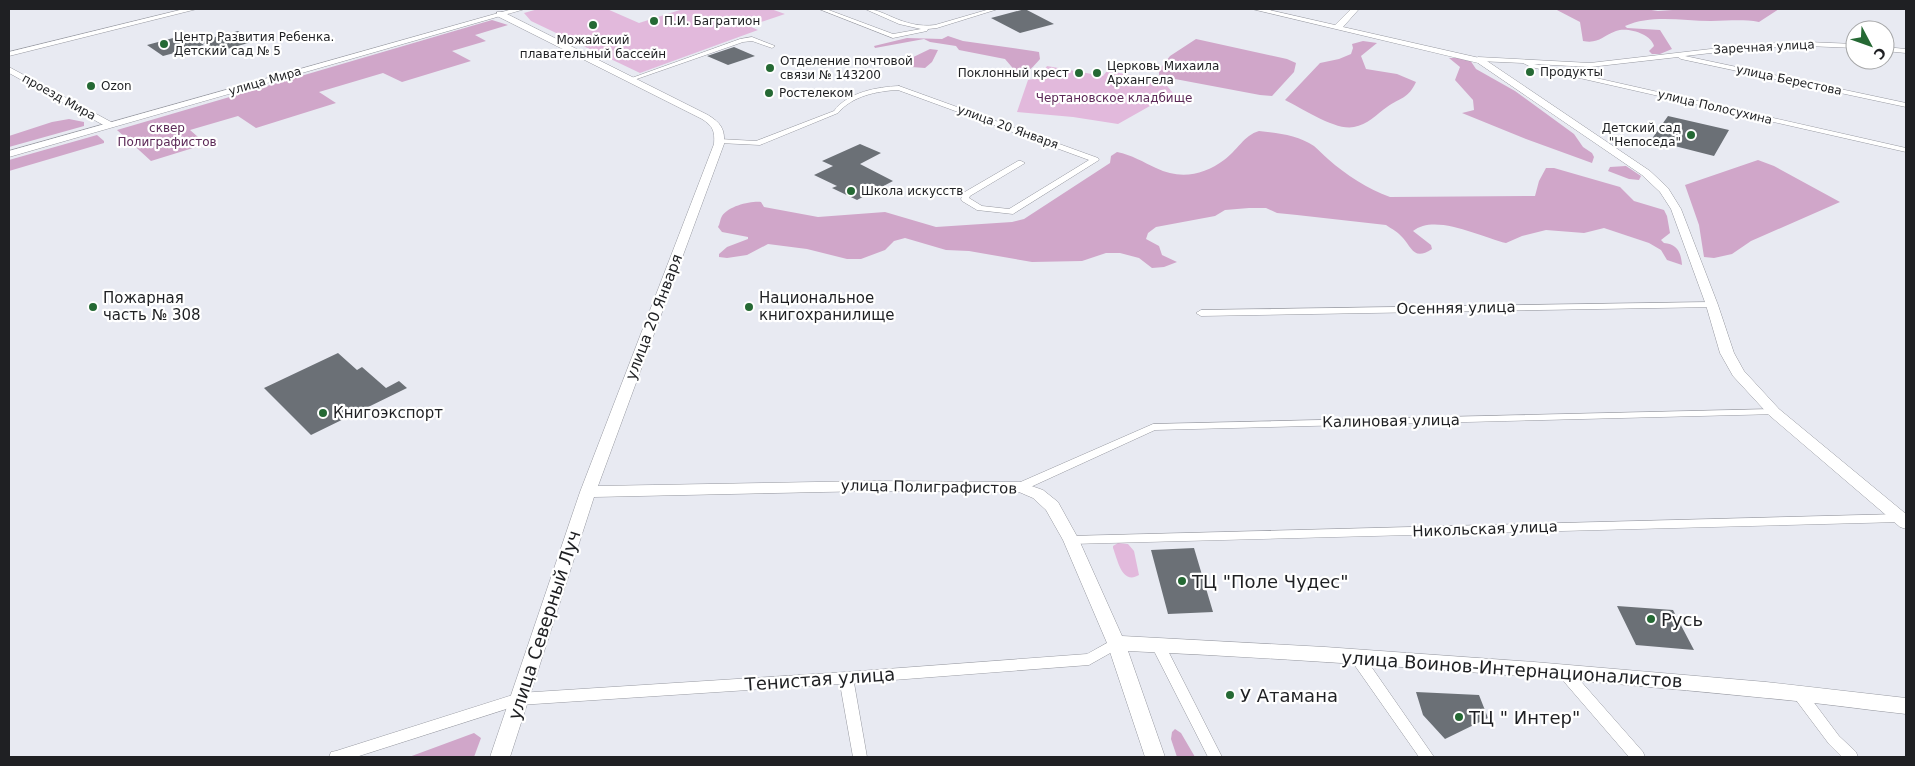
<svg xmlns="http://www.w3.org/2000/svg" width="1915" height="766" font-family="'DejaVu Sans',sans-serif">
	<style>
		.green { fill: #e2b9dc }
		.forest { fill: #d0a6c9 }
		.building { fill: #6b7076 }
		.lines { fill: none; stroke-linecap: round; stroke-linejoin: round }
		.street-casing { stroke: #9799a1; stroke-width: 1 }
		.secondary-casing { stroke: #9799a1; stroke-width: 1 }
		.primary-casing { stroke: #9799a1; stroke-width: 1 }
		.street { fill: #fff; fill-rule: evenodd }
		.secondary { fill: #fff; fill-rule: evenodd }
		.primary { fill: #fff; fill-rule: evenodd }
		.poi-dot { fill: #256934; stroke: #fff; stroke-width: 2 }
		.labels { text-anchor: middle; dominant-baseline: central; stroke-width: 4.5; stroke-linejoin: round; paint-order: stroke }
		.far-poi-label { font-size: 12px; fill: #1f2023; stroke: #fff; text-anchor: start }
		.far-street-label { font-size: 12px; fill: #1f2023; stroke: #fff }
		.far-park-label { font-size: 12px; fill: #5c2957; stroke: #fff }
		.poi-label { font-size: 15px; fill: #1f2023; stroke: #fff; text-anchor: start }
		.street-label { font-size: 15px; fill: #1f2023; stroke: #fff }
		.near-poi-label { font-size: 18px; fill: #1f2023; stroke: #fff; text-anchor: start }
		.near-street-label { font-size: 18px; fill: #1f2023; stroke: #fff }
	</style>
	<rect width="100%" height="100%" fill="#e8eaf2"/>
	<path class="green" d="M538,9H607L639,23L683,9H771L785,14L749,26L758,30L640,73L531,21L524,13Z
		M1047,66L1103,76L1107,71L1162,80L1173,93L1118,124L1073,117L1017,112L1028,80L1039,78Z
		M1118,543L1128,544L1134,551L1139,575C1122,585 1118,561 1113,548V546Z"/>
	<path class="forest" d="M1555,9H1645L1658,11L1687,9H1779L1759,22C1742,19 1728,21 1711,21C1683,21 1652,14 1625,26L1627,28L1660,30L1672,49L1660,54H1652L1649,51L1654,46C1651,34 1628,27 1616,31C1602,36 1599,44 1583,41L1580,22Z
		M492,20L508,25L475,35L486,41L452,51L471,61L402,82L383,73L319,92L336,103L256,128L238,116L190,130L206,144L151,161L117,130Z
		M948,36L963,41L1033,51L1039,52L1040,59C1033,67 1028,74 1017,73L1005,59L959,50L956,46L930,42L924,39L875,48L874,46L907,38L942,39Z
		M1196,39L1287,59L1296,63L1294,72L1272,96L1260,95L1159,76V70L1170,56Z
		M1363,41L1377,43L1361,56L1366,69L1397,74L1416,82C1408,99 1401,97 1387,107C1377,114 1367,125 1354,127C1336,131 1303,109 1285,100L1320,63L1339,59L1351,54L1353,48L1352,44Z
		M930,49L938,50L932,62L925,68L911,67L903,62Z
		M1449,58H1462L1470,60L1476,69L1515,91L1574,134L1583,147L1592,153L1594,157L1592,163L1526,139L1462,113L1474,110L1473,100L1455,80L1460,67Z
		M69,119L84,122V126L9,147V136L52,122Z
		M1259,131C1277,133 1298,135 1314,146C1319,150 1323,155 1328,159C1346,175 1368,189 1390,197L1535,196L1539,181L1546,168H1554L1620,187L1634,201L1664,210L1667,216L1670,233L1661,240L1664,243C1677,244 1681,252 1682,265L1667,260L1661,250L1649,243L1604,228L1584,233L1546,230L1522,236L1506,243C1481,237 1435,213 1413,231L1431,245L1432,249C1414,261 1412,248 1403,238C1398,232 1392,229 1386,225L1297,215L1277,213L1266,208H1249L1225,210L1215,216L1156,227L1148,233L1146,239L1159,246L1162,255L1177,262L1164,267L1152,268L1139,258L1120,253H1106L1082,261L1032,262L969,251L946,250L905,238L894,241L885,250L861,259H847L807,249L768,244L747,255L727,258L719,257V254L727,247L748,239V237L722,232L718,227C720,224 720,219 722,216C729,206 750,201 761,202L764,207L818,217L885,212L936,227L1012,222L1024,219L1110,163L1111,156L1117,152C1132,155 1143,162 1156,168C1180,180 1204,175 1224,160C1237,151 1244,135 1259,131Z
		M97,135L104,141V143L9,171V160Z
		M1758,160L1774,166L1840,202L1751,241L1732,254L1714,258L1704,257L1699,225L1685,185Z
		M1626,166L1641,176L1639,180L1629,179L1608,171L1610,167Z
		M1175,729L1181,733L1195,757H1177L1171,739L1172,732Z
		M474,733L481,738L474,757H409Z"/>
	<path class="building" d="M1025,9L1054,24L1020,33L991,18Z
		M238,31L255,41L217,52L200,41Z
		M188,34L204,45L163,56L147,45Z
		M734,47L755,56L728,65L707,56Z
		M1668,116L1729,130L1714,156L1651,140Z
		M860,144L881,153L860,164L893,181L857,200L832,188L837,186L814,175L833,166L822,161Z
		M338,353L357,370L362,367L386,388L399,381L407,388L311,435L264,388Z
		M1194,548L1213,612L1168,614L1151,550Z
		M1617,606L1673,610L1694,650L1636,645Z
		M1416,692L1479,695L1488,718L1445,739L1423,715Z"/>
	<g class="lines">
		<g class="street-casing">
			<path id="street" d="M819,9H826L893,34L921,29L899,24L865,9C875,9 883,13 892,17C906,23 919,27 935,25L990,9H998L937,28L928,29L927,31L893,38Z
				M752,37L775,46L772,48L752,41L743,42L631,81L626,80L740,39Z
				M1807,42L1855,44V48L1807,46L1754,48L1685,56L1906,103V107L1681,59L1678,57L1590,67L1534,64L1906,148V152L1531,67L1523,63L1478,61L1475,59L1478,57L1590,63L1754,44Z
				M1885,47L1906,49V53L1885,51Z
				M899,86L1098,158L1099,160L1013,214L977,210L962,201L961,199L963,193L1018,161H1021L1025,163L970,196L969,198L982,206L1009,209L1089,160L898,90C877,91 852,96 838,113L760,145L719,143L715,141L719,139L756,141L834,111C848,92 877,87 899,86Z
				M1712,302L1717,305L1715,307L1201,316L1196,313L1201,310Z
				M1774,409L1779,412L1778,414L1155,430L1024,490H1016L1014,487L1016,484L1153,424Z
				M1900,514L1904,515L1906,518L1904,521L1900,522L1071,544L1067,543L1065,540L1067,537L1071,536Z
				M1116,638L1121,639L1123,643L1121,647L1089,665L854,683L867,757H853L840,684L519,705L356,757H329L331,752L336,751L519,693L846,672L1087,654Z
				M1158,640L1163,641L1222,757H1208L1151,645L1153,641Z
				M1356,651L1361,652L1434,757H1419L1351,660L1349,656L1351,652Z
				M1565,667L1570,669L1643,752L1645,757H1629L1560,677L1558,673L1560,669Z
				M1798,686L1803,688L1839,736L1856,752L1858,757H1842L1829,744L1793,696L1791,692L1793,688Z"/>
		</g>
		<g class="secondary-casing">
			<path id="secondary" d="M184,9H197L9,56V52Z
				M1252,9H1265L1335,25L1351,9H1359L1343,27L1484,59L1650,171L1668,188L1681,209L1718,305L1734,353L1744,371L1779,409L1906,514V529L1900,527L1769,415L1733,376L1720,353L1706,305L1671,209L1660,192L1642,175L1478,63Z
				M497,12H503L708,115C721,123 725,129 724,144L598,486L870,481L1020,482L1043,490L1058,502L1079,540L1122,636L1325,647L1534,662L1766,682L1906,698V714C1859,709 1813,702 1766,698C1554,677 1341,661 1128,651L1165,757H1145L1107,643L1063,540L1046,510L1033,498L1019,492L870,491L594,497L510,757H490L580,492L714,144C715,131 713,126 702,119L497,16Z
				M9,67L113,123L115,125L113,127H107L9,73Z"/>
		</g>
		<g class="primary-casing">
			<path id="primary" d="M513,9H525L9,157V151Z"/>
		</g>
		<use href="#street" class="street"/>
		<use href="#secondary" class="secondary"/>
		<use href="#primary" class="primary"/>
	</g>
	<g class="poi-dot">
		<circle cx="654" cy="21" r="5"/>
		<circle cx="593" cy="25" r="5"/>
		<circle cx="164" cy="44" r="5"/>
		<circle cx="770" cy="68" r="5"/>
		<circle cx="1530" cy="72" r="5"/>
		<circle cx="1079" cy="73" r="5"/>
		<circle cx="1097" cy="73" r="5"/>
		<circle cx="91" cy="86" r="5"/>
		<circle cx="769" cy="93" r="5"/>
		<circle cx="1691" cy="135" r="5"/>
		<circle cx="851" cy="191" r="5"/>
		<circle cx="93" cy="307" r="5"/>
		<circle cx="749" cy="307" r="5"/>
		<circle cx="323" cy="413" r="5"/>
		<circle cx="1182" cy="581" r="5"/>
		<circle cx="1651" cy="619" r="5"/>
		<circle cx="1230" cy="695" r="5"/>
		<circle cx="1459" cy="717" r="5"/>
	</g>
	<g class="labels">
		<g class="far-poi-label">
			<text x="664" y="21">П.И. Багратион</text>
			<text x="174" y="37">Центр Развития Ребенка.<tspan x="174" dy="14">Детский сад № 5</tspan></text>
			<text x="593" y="40" text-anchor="middle">Можайский<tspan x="593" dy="14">плавательный бассейн</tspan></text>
			<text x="780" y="61">Отделение почтовой<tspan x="780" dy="14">связи № 143200</tspan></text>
			<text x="1107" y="66">Церковь Михаила<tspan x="1107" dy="14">Архангела</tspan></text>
			<text x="1540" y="72">Продукты</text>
			<text x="1069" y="73" text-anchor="end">Поклонный крест</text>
			<text x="101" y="86">Ozon</text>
			<text x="779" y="93">Ростелеком</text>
			<text x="1681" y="128" text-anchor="end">Детский сад<tspan x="1681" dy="14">"Непоседа"</tspan></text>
			<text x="861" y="191">Школа искусств</text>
		</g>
		<g class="far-street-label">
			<text transform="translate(1764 47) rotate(-3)">Заречная улица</text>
			<text transform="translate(1789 80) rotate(12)">улица Берестова</text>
			<text transform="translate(265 81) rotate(-16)">улица Мира</text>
			<text transform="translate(59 97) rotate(29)">проезд Мира</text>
			<text transform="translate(1715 107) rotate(13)">улица Полосухина</text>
			<text transform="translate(1008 127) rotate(20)">улица 20 Января</text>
		</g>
		<g class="far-park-label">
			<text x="1114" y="98">Чертановское кладбище</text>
			<text x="167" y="128">сквер<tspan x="167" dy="14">Полиграфистов</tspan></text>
		</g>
		<g class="poi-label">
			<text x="103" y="298">Пожарная<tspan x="103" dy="17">часть № 308</tspan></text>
			<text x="759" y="298">Национальное<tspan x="759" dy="17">книгохранилище</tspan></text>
			<text x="333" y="413">Книгоэкспорт</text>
		</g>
		<g class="street-label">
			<text transform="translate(1456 308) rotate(-1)">Осенняя улица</text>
			<text transform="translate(654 317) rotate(-69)">улица 20 Января</text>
			<text transform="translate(1391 421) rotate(-1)">Калиновая улица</text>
			<text transform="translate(929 487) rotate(1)">улица Полиграфистов</text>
			<text transform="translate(1485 529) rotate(-2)">Никольская улица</text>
		</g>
		<g class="near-poi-label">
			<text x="1192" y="581">ТЦ "Поле Чудес"</text>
			<text x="1661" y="619">Русь</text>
			<text x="1240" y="695">У Атамана</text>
			<text x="1469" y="717">ТЦ " Интер"</text>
		</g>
		<g class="near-street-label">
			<text transform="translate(544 625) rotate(-72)">улица Северный Луч</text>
			<text transform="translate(1512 669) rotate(4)">улица Воинов-Интернационалистов</text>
			<text transform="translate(820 679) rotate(-4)">Тенистая улица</text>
		</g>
	</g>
	<rect width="1915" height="766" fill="none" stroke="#1f2023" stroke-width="20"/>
	<g transform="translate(1870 45) rotate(131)"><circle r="24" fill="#ffffff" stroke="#a5a6a7"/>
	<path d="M0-4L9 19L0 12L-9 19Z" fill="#256934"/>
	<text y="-8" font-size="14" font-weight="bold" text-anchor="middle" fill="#1f2023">С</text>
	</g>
</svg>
